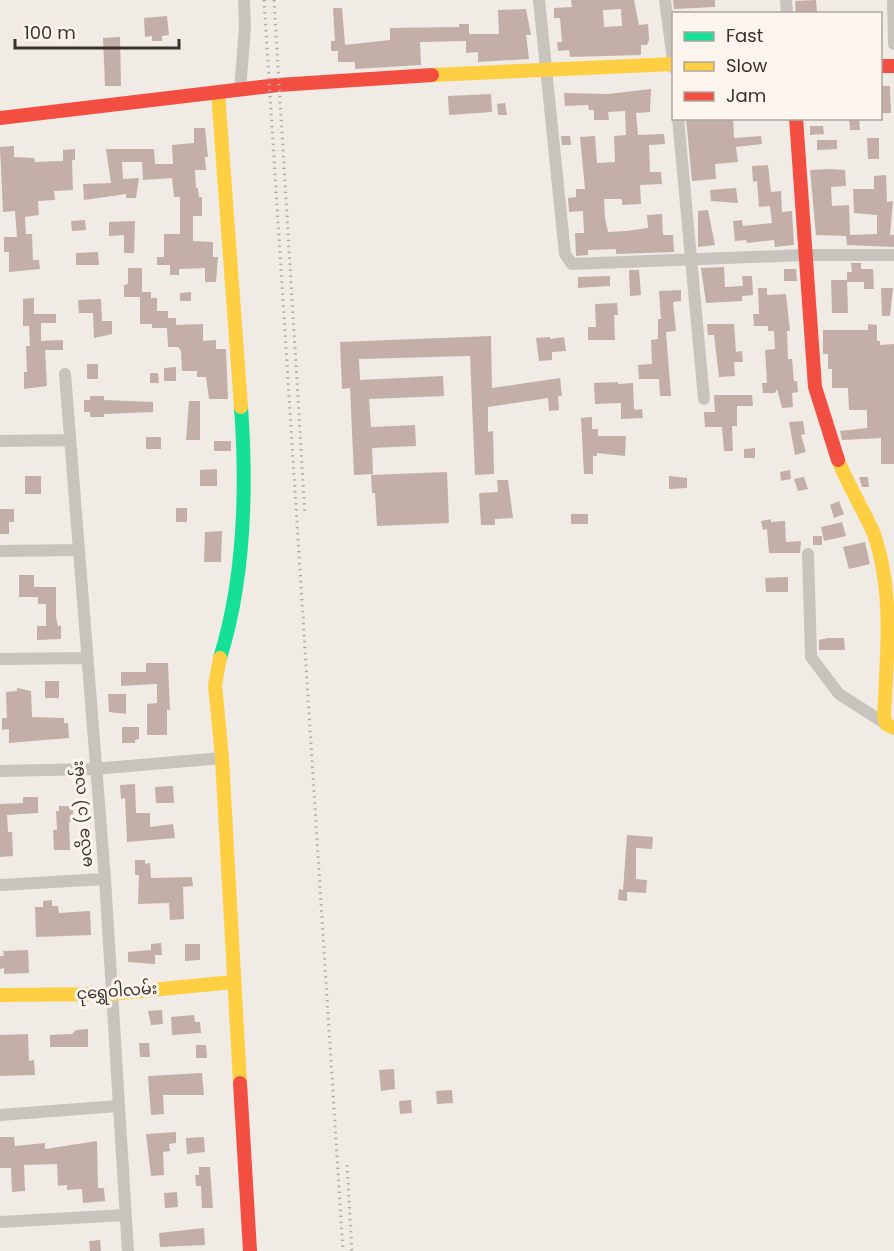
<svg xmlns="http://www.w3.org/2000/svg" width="894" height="1251" font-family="Poppins,'Noto Sans Myanmar',sans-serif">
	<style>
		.building { fill: #c3afa7; fill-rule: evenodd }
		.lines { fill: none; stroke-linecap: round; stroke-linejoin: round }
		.street { stroke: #c9c3be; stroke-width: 12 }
		.fast { stroke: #16e098; stroke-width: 14 }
		.slow { stroke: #ffcf43; stroke-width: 14 }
		.jam { stroke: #f24e42; stroke-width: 14 }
		.rail { stroke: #b1aca8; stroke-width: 3; stroke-dasharray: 1.5 4.5; stroke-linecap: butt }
		.labels { text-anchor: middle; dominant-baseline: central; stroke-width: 6; stroke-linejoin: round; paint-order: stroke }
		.street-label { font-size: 16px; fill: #3b302b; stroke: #fbf5ee }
	</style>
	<rect width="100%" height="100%" fill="#f0ebe5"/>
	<path class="building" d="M571,0H634L639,25L648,24L649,40L647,45H641V55L570,57L569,50L558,51L557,42H562L560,18H554V8L572,7ZM621,9L622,26L604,27L603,10Z
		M673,0H715V7L674,9Z
		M816,0L817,14H796L795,1Z
		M333,8H342L345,45L390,40V28L459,27V24H469V34H499L498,10L526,9L531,35H526L529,59L478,62V52L466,53V41L420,42L421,65L355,69V62H338V51H331V41H335Z
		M167,16L169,35L162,36V41H152V36L145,37L144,18Z
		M120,37L121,86H105L103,38Z
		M880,86H890L891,113H880Z
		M651,89L650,112L636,113L638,135L664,134L665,144L649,145L650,172H661L662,184L640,185L641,204L622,205V199H604L605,218L608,232L626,231L648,228L647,215L662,214L663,235H673L674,252L616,254V249L588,250V255L576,256L575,233H584L583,211L569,212L568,198L576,197V189H585L580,137L595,136L597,163L615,162L614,136L626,135L625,111L608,112L609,120H594V110H589L588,105L565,106L564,93L608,94Z
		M491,94L492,112L449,115L448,96Z
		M505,103L507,115H498L497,104Z
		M686,118H733L734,138L761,136L762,144L736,147L738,162L715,164L716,179L692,181Z
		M849,118H859L860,130H850Z
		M810,126H823L824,134L810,135Z
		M194,128H205L208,157H205L206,170H195L196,188H198L199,197H202V216H193V241L213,242V257H218L216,282H205V268L179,269V275H170V265H157V257H164V234H180V197H174L172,178L143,180L142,162H122L123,179L139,178L136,198H126V194L84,200L83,184L111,183L106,149H154L155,164H173L172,145L194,143Z
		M561,136H570L571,145H562Z
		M867,138H879V159H868Z
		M817,140H837V149L817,150Z
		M14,146V157L34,158L35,162L63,161V150L75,149V160H72L73,190L54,191L55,200L38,201L39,215L25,217L26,234H32L33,260H39L40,269L9,272V252H4V237H17L15,211L3,212L0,147Z
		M768,165L771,192L781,191L782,212L792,211L794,245H792L775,247L774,240L747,243L746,240L735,241L733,221L742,220L743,226L772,223L770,206L759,207L757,181L753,182L752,166Z
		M830,169L845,170L846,186L831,187L832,206L849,205L850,235L877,234V215L854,213L853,189H874V176L886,175L887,202L893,201L890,235H894V247L847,245L846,236L816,235L810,170Z
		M736,188L738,203L711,201L710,190Z
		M708,210L715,245L698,247V211Z
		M85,220L86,230L72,231L71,221Z
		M135,221L134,253H124V235L109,236V222Z
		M98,252L99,265H76V253Z
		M851,263H861V269H873L874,289H864V282H847V272H852Z
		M724,267L725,287L743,286L742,276H752L753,295L742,296V301L706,303L701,268Z
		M128,268H142V292H151V298H157V311H168V318H176V325L203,324V341L216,340V349H226L228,399H209L206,377H197V371H182L181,351L178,347H168L167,328H152V324H140V297H124V285L128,284Z
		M784,269H796L797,281H784Z
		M629,270H639L641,295L630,296Z
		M610,276V286L578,288V277Z
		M831,280H847L848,313H832Z
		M758,288H767V295L786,294L790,331H787L788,359H792L794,381H797L798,392L792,393L793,407L782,408L777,389L775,393H763L762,383H767L765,350L775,349L774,331H768V326H754L753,314H759Z
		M881,288H893L890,316H882Z
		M681,290V301L673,302L676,331L666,332L671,396H660L659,379H639L638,365L652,364L651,340L658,339V319H661L659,291Z
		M191,292V301H180V293Z
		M34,298V314H56V323H41V341L63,340V350H45L47,386L24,389V372H27L26,346H30L29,326H23V299Z
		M101,299L102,321H112V334L94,338L93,313H79L78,300Z
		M617,303L618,315H614L615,340H588V327H596L595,304Z
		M707,324H734L736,352L742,351L743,362H734L735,376L719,377L714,335H708Z
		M868,324L877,325V341H880V345L894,344V464H881V438L842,440L840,431L867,428V410H849L848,388H832V369H828V354H823V330H868Z
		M491,336L492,388L560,378L562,396H558L559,410L549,411L548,398L488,407V432L493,431L494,474L475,475L470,356L359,359L360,380L443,376L444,396L369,399L371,427L415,425L416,446L372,448L373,474L354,475L350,388L342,389L340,342Z
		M550,337V339L564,337L566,351L552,352V360L539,361L536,338Z
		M87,364H98V379H87Z
		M176,367V381H164V368Z
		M150,373H158L159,383H150Z
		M618,382V384L633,383L634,407L635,410L642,409L643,418L621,419V403L595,404L594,383Z
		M714,395H752L753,406H737V426H732L733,451H724L722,427H705L704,412H715Z
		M90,396H104V400L153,402V412L104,414V417H90V412H84V400H90Z
		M189,401H200V440H186Z
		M592,417V429H598V436H626L625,456L597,453V456H593V474H584L581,418Z
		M803,421L805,434L801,435L806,452L795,455L789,422Z
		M146,437H161V449H146Z
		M214,441H231V451H214Z
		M755,448V458H744V449Z
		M217,469V486H200V470Z
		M790,470L791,479L781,481L780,472Z
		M447,472L449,523L377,526L375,493H372L371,475Z
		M25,476H41V494H25Z
		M669,476L687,478V488L669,489Z
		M804,477L808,489L798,491L794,479Z
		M859,477H868L869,487H862Z
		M497,480H508L513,518L495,519V525H481L479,493L498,492Z
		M839,501L844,514L834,518L830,505Z
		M176,508H187V522H176Z
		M0,509H14V522H9V534H0Z
		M571,514H588V524H571Z
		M771,519V522L785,521L786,542L801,541L800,553H769L767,529L763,530L761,521Z
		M842,522L846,536L824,541L821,527Z
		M222,531L221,562H204L205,532Z
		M813,536H822V545H813Z
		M865,542L870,564L849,569L843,547Z
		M19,575H34V587H56V617L58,626H61V639L37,640V626H46V604H38V597H19Z
		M788,577V592H766L765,578Z
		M828,638H844L845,650H819V640Z
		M146,663H168L170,710H167V735H147V704L157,703V684L121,686V672H146Z
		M45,681H59V698H45Z
		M17,688L31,691L32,717L64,718V723H68L69,738L9,743V729L2,730V718H7L6,692L17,691Z
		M108,694H126V714L109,712Z
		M122,727H139V739L135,740V743H122Z
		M135,784L136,813H150V827L173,824L175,838L127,842L125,798L121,799L120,785Z
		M173,786L174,803H156L155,787Z
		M23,797H38V813L7,815L8,832H12L13,856L0,857V804L23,803Z
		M59,806H70V810H73V821L69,822L70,850H54L53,830H57L56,811H59Z
		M627,835L653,837L652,849L636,848V879L647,880L646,893L627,892V901L618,900L619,889L623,890Z
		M135,860H145V864L150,863L151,878L192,877L193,886L183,887L184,919L170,920L169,903L138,904L139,875H135Z
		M52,900V906H58L59,913L90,911L91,935L36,937L35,907H43V901Z
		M161,943L162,955H155V964L128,962V952L151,950V944Z
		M185,944H200V960L185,961Z
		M28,950L29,973L4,974V968L0,969V956H4L3,951Z
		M162,1010L163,1024L151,1025L148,1011Z
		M194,1015L195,1022H200L201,1033L172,1035L171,1017Z
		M88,1029V1047H50V1035L72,1034L76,1030Z
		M28,1034L29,1061L34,1060L35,1075L0,1076V1035Z
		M139,1043H149L150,1057H140Z
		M196,1045H206L207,1058H196Z
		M394,1069L395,1089L381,1091L379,1070Z
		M202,1073L204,1095H163L164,1114L151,1115L148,1076Z
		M452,1090L453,1103L437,1104L436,1091Z
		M411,1100L412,1113L400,1114L399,1101Z
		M176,1132V1143L169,1144L170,1151L163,1152L164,1175L151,1176L146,1134Z
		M0,1137H14L15,1146L45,1143V1149L97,1141L98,1188H104L105,1201L83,1203L82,1189L67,1190V1185L58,1186L57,1164L24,1165L25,1191L12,1192L11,1168H0Z
		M204,1137L205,1152L187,1154L186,1138Z
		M199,1167H210L213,1208H202L201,1186H196L195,1175H199Z
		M177,1192L178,1207L165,1208L164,1193Z
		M204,1228L205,1245L160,1247L159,1233Z
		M100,1240L101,1251H90L89,1241Z"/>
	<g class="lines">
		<path class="street" d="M539,0L565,254L572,264L806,255H894
			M665,0L674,68
			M786,0L787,14
			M893,0L894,44
			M240,90L245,27L244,0
			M678,118L704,399
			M65,374L105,879L128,1251
			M0,441L69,440
			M0,551L78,550
			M808,554L811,657L839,694L886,724
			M0,659L87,658
			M0,771L94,769L222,758
			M0,885L105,879
			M0,1115L118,1106
			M0,1222L125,1215"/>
		<path class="fast" d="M220,658C245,578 247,490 241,407"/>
		<path class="slow" d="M432,75L674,64
			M218,93L241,407
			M838,460C848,485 863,509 874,534C894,592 887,656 884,716L886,724L894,728
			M220,658L215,685L222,758L240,1083
			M0,995L110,994L233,982"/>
		<path class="jam" d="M880,66H894
			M0,118L278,85L432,75
			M796,118L815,387L838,460
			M240,1083L250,1251"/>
		<path class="rail" d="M264,0L343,1251
			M274,0L305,515
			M347,1165L352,1251"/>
	</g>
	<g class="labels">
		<g class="street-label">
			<text transform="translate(82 814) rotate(-95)">မလိခ (၁) လမ်း</text>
			<text transform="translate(117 991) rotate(-4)">ငုရွှေဝါလမ်း</text>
		</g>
	</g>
	<rect x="672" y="12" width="210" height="108" fill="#fbf5ee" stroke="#aea6a0" stroke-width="1.5"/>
	<rect x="684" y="32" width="30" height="9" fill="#16e098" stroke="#aea6a0" stroke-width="1.5"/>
	<text x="726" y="42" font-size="18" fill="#3b302b">Fast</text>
	<rect x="684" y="62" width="30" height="9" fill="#ffcf43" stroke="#aea6a0" stroke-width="1.5"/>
	<text x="726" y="72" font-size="18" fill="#3b302b">Slow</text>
	<rect x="684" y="92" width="30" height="9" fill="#f24e42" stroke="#aea6a0" stroke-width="1.5"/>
	<text x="726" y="102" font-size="18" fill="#3b302b">Jam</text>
	<path d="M15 39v9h164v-9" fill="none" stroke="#3b302b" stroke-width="3"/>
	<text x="24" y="39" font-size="18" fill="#3b302b" stroke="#fbf5ee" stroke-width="4.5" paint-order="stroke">100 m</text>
</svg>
